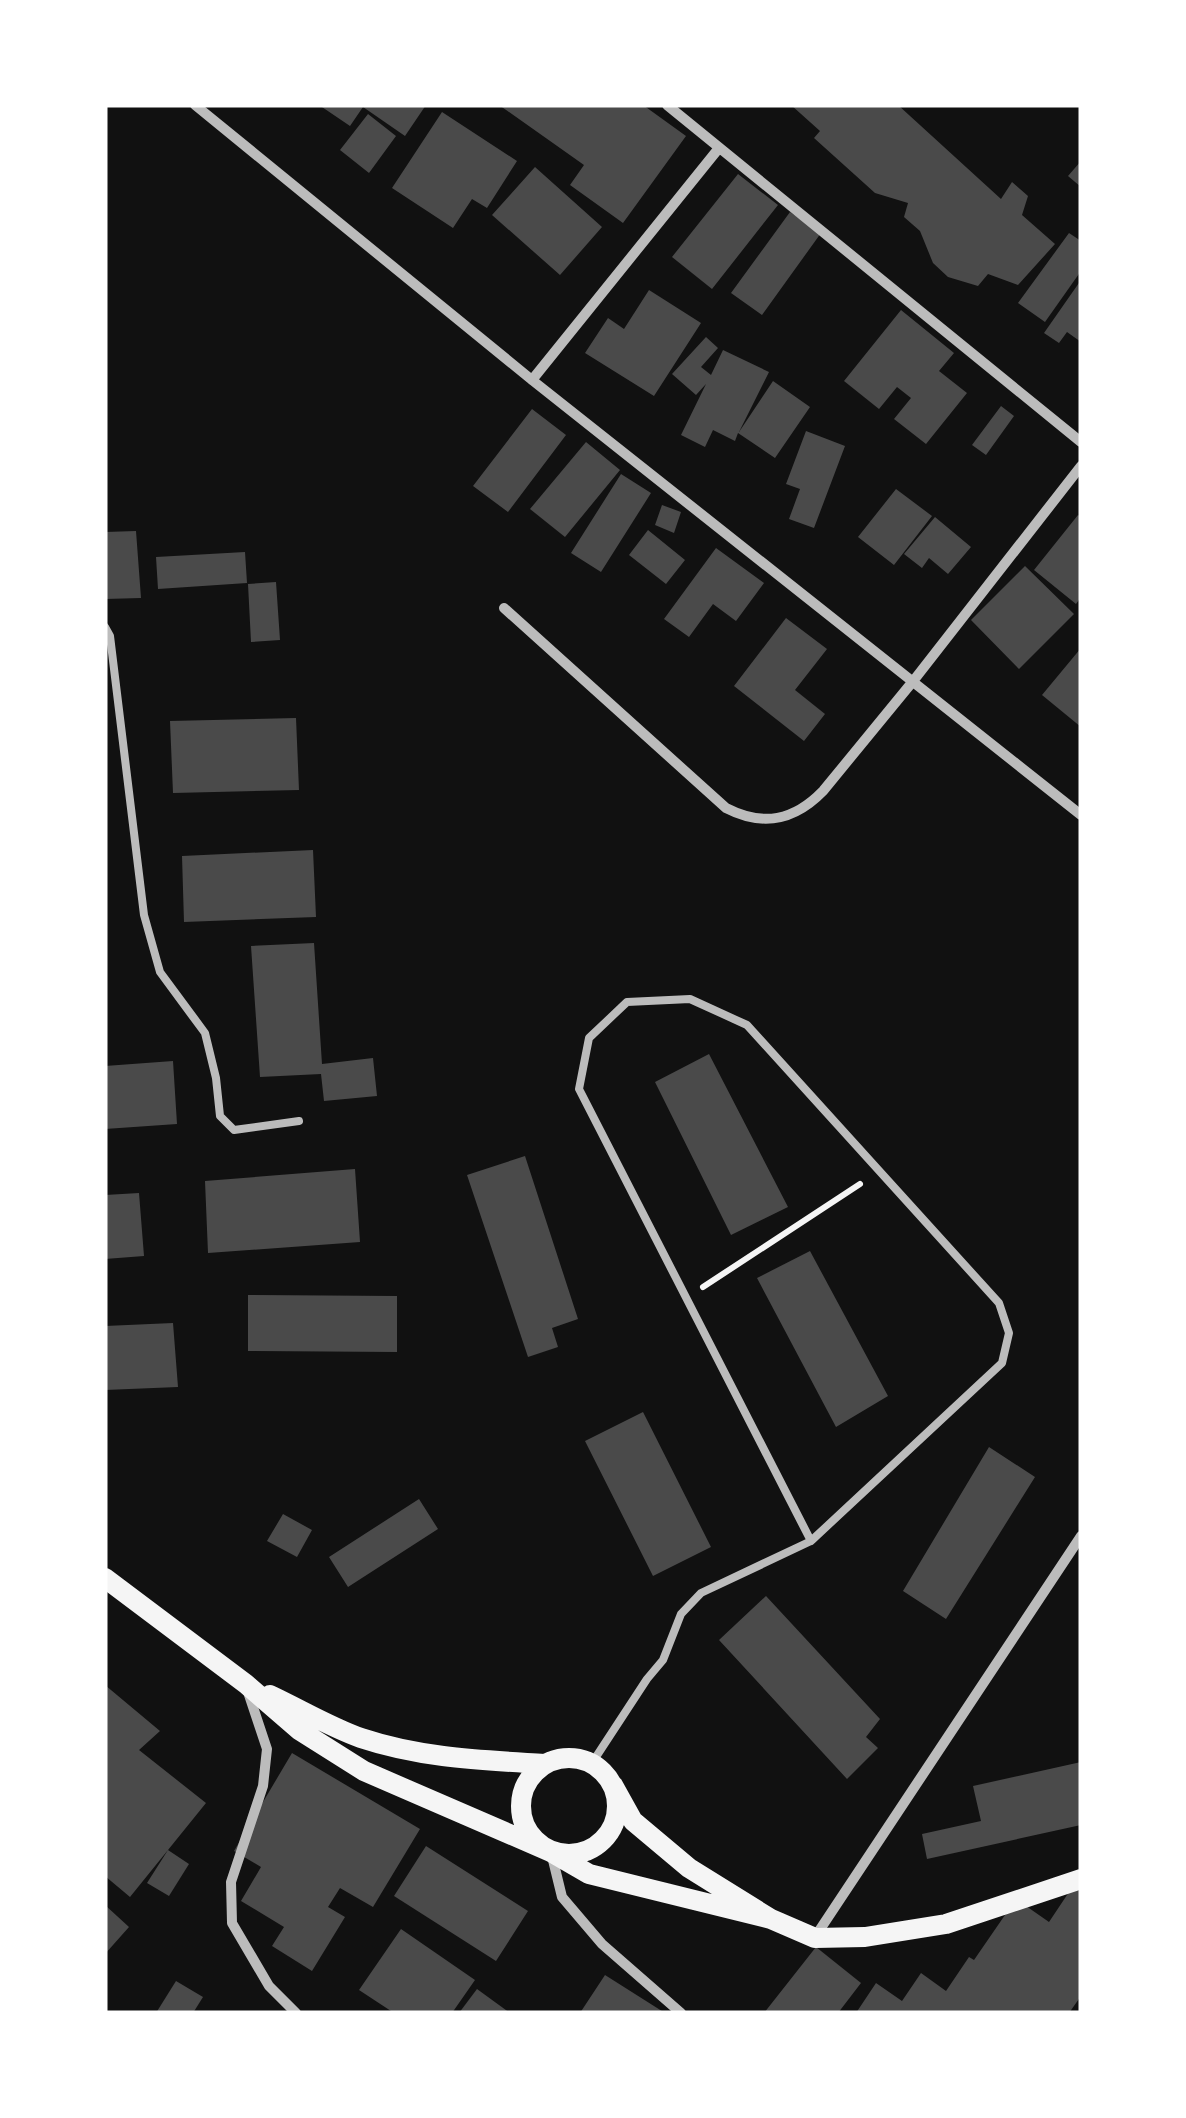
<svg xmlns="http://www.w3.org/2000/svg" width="1186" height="2118" font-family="'Libre Baskerville',serif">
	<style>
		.building { fill: #4a4a4a }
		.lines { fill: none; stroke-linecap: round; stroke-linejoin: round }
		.path { stroke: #f5f5f5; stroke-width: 6 }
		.service { stroke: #bcbcbc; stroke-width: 8 }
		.minor { stroke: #bcbcbc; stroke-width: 10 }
		.secondary { stroke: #f5f5f5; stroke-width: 20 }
	</style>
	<rect width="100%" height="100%" fill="#111"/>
	<path class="building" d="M319,105H426L405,136L363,107L350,126Z
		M499,105H643L686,136L623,223L570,185L584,165Z
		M791,105H898L1001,199L1012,182L1028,196L1022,215L1055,244L1018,285L988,274L978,286L948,277L933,263L920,231L904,217L908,203L875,193L814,138L820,131Z
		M442,112L517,161L487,208L472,199L453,228L392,188Z
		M368,114L396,136L369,173L340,150Z
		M1081,161V187L1068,176Z
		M535,167L602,227L560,275L492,215Z
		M738,174L778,205L712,289L672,257Z
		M790,212L821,233L762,315L731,293Z
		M1069,233L1081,241V271L1045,322L1018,303Z
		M1081,280V342L1067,332L1059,343L1044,333Z
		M649,290L701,323L654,396L585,353L608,318L624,329Z
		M901,310L954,353L939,371L967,393L926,444L894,419L911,398L897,387L879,409L844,381Z
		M706,337L718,348L701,367L711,375L723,350L769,372L739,432L773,381L810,407L775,458L738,433L735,441L713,430L705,447L681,435L706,384L696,395L672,374Z
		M1001,406L1014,416L986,455L972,445Z
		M532,409L566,435L508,512L473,486Z
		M806,431L845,446L814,528L789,519L800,489L786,484Z
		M586,442L620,470L565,537L530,509Z
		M621,474L651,493L601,572L571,553Z
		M896,489L932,516L894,565L858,537Z
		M662,505L681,512L674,533L655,525Z
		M1078,515L1081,517V597L1076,604L1034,570Z
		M935,517L971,547L948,574L929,558L922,568L904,554Z
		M648,530L685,560L666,584L629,555Z
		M136,531L141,598L105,599V532Z
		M716,548L764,583L736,621L713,604L689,637L664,619Z
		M245,552L247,583L158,589L156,557Z
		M1025,566L1074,614L1019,669L971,620Z
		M276,582L280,640L251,642L248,584Z
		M786,618L827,649L795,690L825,714L804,741L734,686Z
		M1081,648V727L1042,695Z
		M296,718L299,790L173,793L170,721Z
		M313,850L316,917L184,922L182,856Z
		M314,943L322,1064L373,1058L377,1096L324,1101L321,1074L260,1077L251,946Z
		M709,1054L788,1207L731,1235L655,1082Z
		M173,1061L177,1124L105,1129V1066Z
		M525,1156L578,1319L552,1328L558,1347L528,1357L467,1175Z
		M355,1169L360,1242L208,1253L205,1181Z
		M139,1193L144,1256L105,1259V1195Z
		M810,1251L888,1396L836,1427L757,1278Z
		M248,1295L397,1296V1352L248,1351Z
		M173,1323L178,1387L105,1390V1326Z
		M643,1412L711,1547L653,1576L585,1441Z
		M989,1447L1035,1477L946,1619L903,1591Z
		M419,1499L438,1529L348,1587L329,1557Z
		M283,1514L312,1530L297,1557L267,1541Z
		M766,1596L880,1719L866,1737L878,1748L847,1779L719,1640Z
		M105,1685L160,1731L139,1750L206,1803L130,1897L105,1876Z
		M292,1753L420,1829L373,1907L340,1888L328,1907L345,1917L312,1971L272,1946L284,1927L241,1901L261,1867L234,1851Z
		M1081,1762V1825L927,1859L922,1834L981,1821L973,1786Z
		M426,1846L528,1911L496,1961L394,1896Z
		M168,1850L189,1864L169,1896L147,1883Z
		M1077,1880L1081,1883V1996L1069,2013H856L876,1983L902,2001L921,1973L946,1991L969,1957L974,1960L1016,1899L1049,1922Z
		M105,1905L129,1927L105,1954Z
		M401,1929L475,1980L452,2013H394L359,1990Z
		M816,1947L861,1983L838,2013H764Z
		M605,1975L665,2013H580Z
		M176,1981L203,1997L193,2013H156Z
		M477,1989L510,2013H459Z"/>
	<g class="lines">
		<path class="path" d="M703,1287L860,1184"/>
		<path class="service" d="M105,627L110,636L144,915L160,972L205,1033L216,1078L220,1116L234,1130L299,1121
			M690,999L747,1025L999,1303L1009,1333L1002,1363L811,1541L579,1089L589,1038L627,1002Z
			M592,1763L647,1679L663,1660L681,1614L701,1593L811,1541"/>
		<path class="minor" d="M195,105L532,380L1081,815
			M667,105L1081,442
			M532,380L719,148
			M504,608L726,808C763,827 794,821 823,791L914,680L1081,466
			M247,1689L267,1749L263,1786L231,1882L232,1923L269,1986L296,2013
			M552,1856L562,1897L602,1944L681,2013
			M815,1937L1081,1536"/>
		<path class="secondary" d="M105,1578L246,1684L299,1730L364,1771L551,1852L589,1874L771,1919
			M270,1695C300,1709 330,1727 361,1738C421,1758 481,1760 544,1764
			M521 1806a48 48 0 1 1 96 0a48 48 0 1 1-96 0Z
			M613,1785L633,1821L689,1868L771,1919L815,1938L865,1937L946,1924L1081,1879"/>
	</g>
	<rect width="1186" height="2118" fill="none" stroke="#ffffff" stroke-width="215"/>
</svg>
